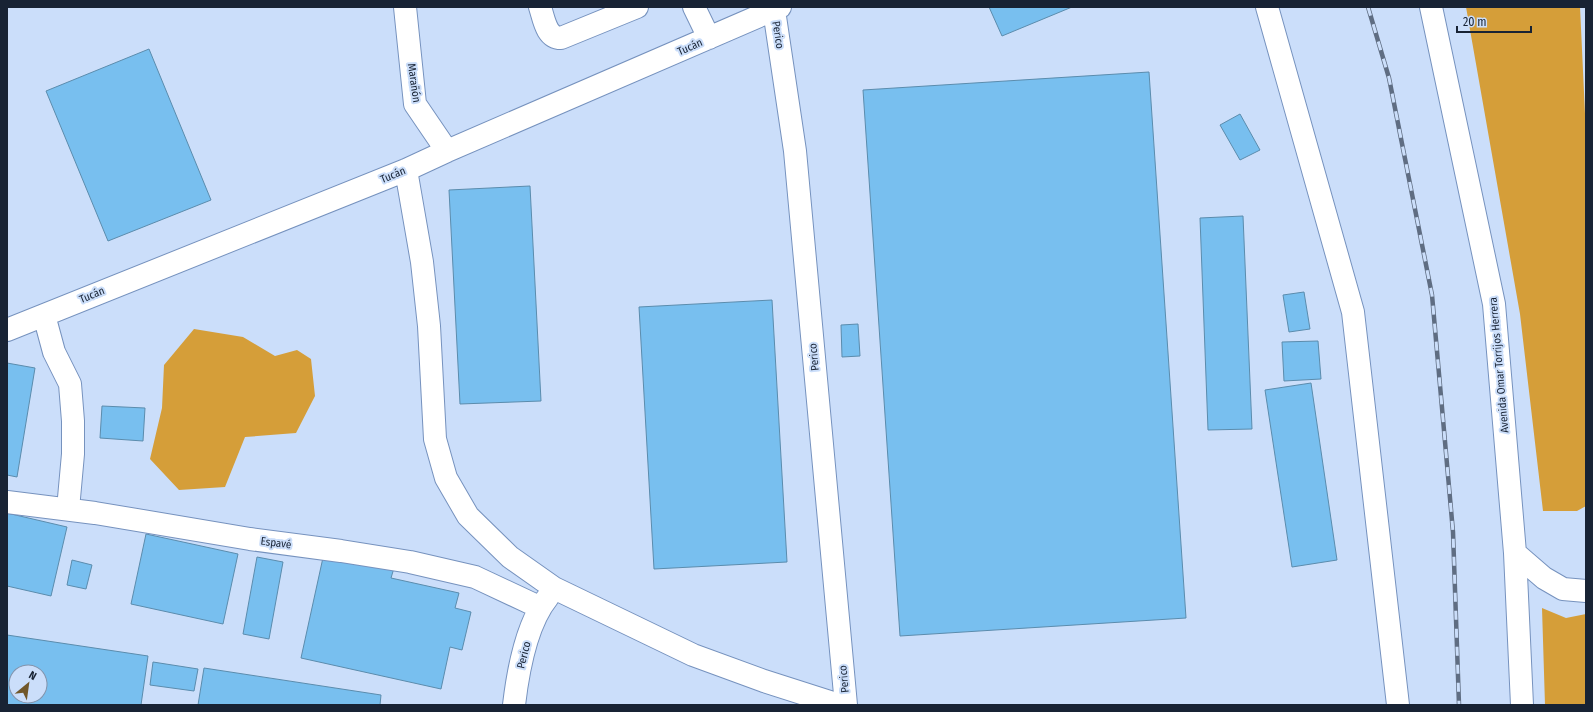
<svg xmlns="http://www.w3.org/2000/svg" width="1593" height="712" font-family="'Fira Sans Condensed',sans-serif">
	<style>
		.forest { fill: #d59e39 }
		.building { fill: #78bfef; stroke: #5b8cad; fill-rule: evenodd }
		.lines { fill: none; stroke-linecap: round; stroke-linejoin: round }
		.minor-casing { stroke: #7692be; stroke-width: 24 }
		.major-casing { stroke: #7692be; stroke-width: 24 }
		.minor { stroke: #fff; stroke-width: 22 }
		.major { stroke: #fff; stroke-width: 22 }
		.rail-casing { stroke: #5f6d82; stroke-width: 4.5 }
		.rail { stroke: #cbdefa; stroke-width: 3; stroke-dasharray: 9; stroke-linecap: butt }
		.labels { text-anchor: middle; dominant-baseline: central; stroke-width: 4; stroke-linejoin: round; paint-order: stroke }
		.street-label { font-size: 11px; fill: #182334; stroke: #cbdefa }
	</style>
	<rect width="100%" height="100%" fill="#cbdefa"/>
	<path class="forest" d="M1466,7H1580L1586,135V506L1577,511H1543L1520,314Z
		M194,329L243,337L275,356L297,350L311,359L315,396L296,433L245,437L225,487L179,490L150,459L162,408L164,365Z
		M1542,608L1566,618L1586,614V705H1545Z"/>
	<path class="building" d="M989,7H1072L1002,36Z
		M149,49L211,200L108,241L46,91Z
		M1149,72L1186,618L900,636L863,90Z
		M1240,114L1260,150L1240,160L1220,125Z
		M530,186L541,401L460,404L449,190Z
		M1243,216L1252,429L1208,430L1200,218Z
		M1304,292L1310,329L1289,332L1283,295Z
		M772,300L787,562L654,569L639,307Z
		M858,324L860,356L842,357L841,325Z
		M1318,341L1321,379L1284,381L1282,342Z
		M7,363L35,368L17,477L7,475Z
		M1311,383L1337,560L1292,567L1265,390Z
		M102,406L145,408L143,441L100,438Z
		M7,513L67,527L51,596L7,586Z
		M146,534L238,554L223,624L131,604Z
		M324,553L394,568L391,578L459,593L455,608L471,612L462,650L450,647L441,689L301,658Z
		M257,557L283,562L269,639L243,634Z
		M72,560L92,565L86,589L67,585Z
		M7,635L148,656L141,705H7ZM16,672H40V696H16Z
		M153,662L198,669L194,691L150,685Z
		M204,668L381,695L380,705H198Z"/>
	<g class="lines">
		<g class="minor-casing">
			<path id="minor" d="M405,7L415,104L447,151
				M540,7C544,19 546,38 561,38L637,7
				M694,7L709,38
				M1267,7L1353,312L1398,705
				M774,10L795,151L846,705
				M406,170L422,262L429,326L435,439L446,478L468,516L510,557L554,588L693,655L764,681L839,705
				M44,315L54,352L70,384L73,421V454L68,509
				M7,330L406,170L447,151L780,7
				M7,502L95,513L250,539L341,551L410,562L475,577L539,607
				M514,705C518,671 526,624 548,597"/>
		</g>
		<g class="major-casing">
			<path id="major" d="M1431,7L1494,304L1515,553L1522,705
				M1515,553L1544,578L1563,589L1586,591"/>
		</g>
		<use href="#minor" class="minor"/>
		<use href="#major" class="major"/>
		<g class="rail-casing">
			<path id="rail" d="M1368,7L1389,78L1432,295L1453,532L1459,705"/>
		</g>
		<use href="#rail" class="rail"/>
	</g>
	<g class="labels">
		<g class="street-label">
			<text transform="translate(778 35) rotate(81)">Perico</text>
			<text transform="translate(690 47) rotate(-24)">Tucán</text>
			<text transform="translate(414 83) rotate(82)">Marañón</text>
			<text transform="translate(393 175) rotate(-22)">Tucán</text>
			<text transform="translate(92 295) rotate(-22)">Tucán</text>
			<text transform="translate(814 357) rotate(-95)">Perico</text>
			<text transform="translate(1499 365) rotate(-95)">Avenida Omar Torrijos Herrera</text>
			<text transform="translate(276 543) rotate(7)">Espavé</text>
			<text transform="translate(524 655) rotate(-76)">Perico</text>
			<text transform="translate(844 679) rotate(-95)">Perico</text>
		</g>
	</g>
	<rect width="1593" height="712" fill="none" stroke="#182334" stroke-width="16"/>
	<g transform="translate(28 684) rotate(29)"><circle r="19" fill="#cbdefa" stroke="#8393ab"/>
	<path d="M0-3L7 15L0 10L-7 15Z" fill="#715729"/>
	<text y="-6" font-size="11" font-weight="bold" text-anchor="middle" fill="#182334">N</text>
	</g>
	<path d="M1457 26v6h74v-6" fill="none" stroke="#182334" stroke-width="2"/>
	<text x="1463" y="26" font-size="12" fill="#182334" stroke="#cbdefa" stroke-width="3" paint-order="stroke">20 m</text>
</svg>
